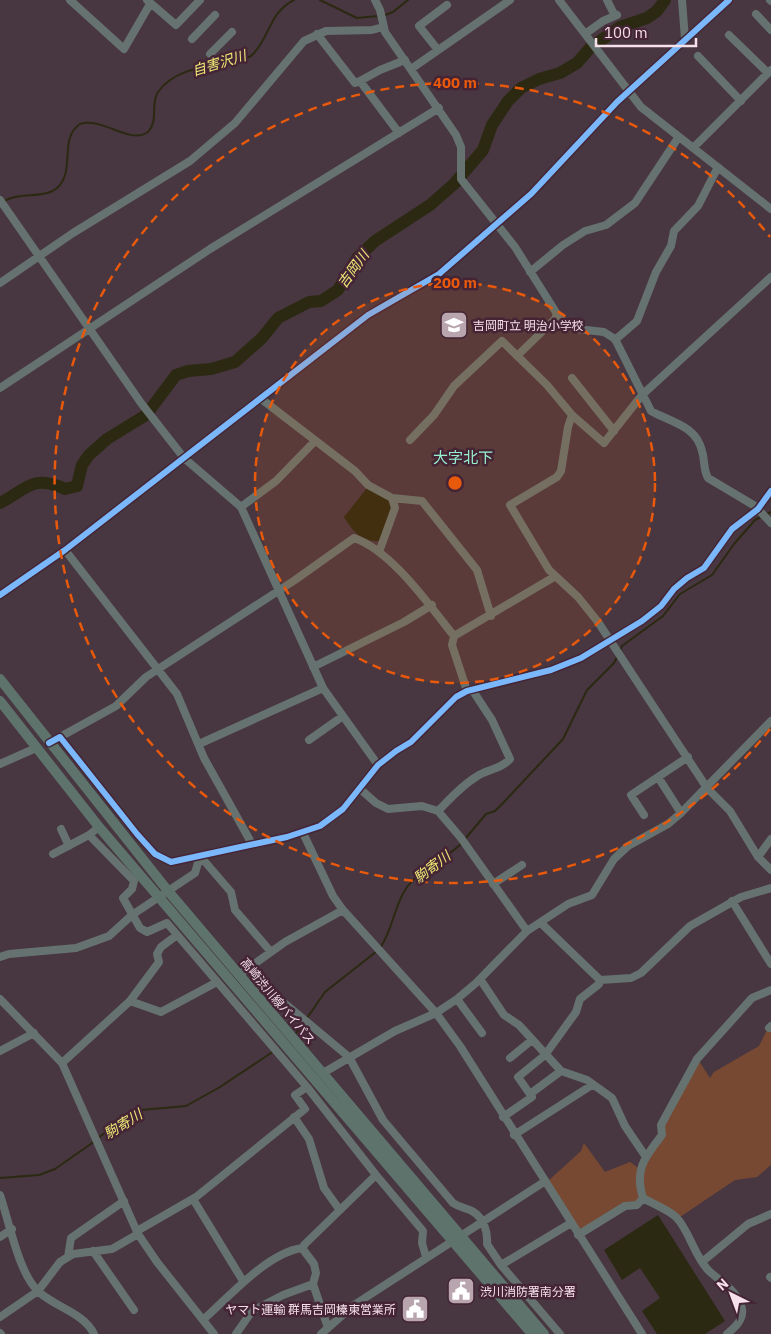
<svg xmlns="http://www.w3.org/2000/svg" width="771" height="1334" font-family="'IBM Plex Sans','Noto Sans JP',sans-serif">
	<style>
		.green { fill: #784932 }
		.water { fill: #2b2911 }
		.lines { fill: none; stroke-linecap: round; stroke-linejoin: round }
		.stream { stroke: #2b2911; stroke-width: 2 }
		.river { stroke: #2b2911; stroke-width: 12 }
		.minor { stroke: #66726f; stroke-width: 8 }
		.major { stroke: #5e736c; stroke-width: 10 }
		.cycleway-casing { stroke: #442435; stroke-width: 9 }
		.cycleway { stroke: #7ab7fb; stroke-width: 6 }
		.ring { fill: none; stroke: #e8590c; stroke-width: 2.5; stroke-dasharray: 9 6 }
		.labels { text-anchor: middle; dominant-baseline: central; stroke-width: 5; stroke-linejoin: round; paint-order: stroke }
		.poi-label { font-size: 12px; fill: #f6e0ea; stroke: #442435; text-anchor: start }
		.street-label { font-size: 12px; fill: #f6e0ea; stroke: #442435 }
		.water-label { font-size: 14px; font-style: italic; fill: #eeeb76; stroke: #442435 }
		.quarter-label { font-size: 15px; fill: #96f0ce; stroke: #442435 }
		.centre { fill: #e8590c; stroke: #442435; stroke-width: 2.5 }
		.ring-label { font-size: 15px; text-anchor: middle; font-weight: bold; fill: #e8590c; stroke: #442435; stroke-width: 5; stroke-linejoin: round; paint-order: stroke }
	</style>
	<rect width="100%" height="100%" fill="#483740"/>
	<path class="green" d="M769,1026L771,1029V1165L757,1177L735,1180L680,1217L644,1197L636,1204L579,1233L547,1182L581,1151L584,1143L605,1172L630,1162L641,1170L699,1061L710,1078L714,1072L759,1046Z"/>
	<path class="water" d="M367,488L392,501L393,508L380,541C362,542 353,532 344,517Z
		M658,1215L725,1321L705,1334H657L642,1311L660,1298L640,1268L622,1280L604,1250Z"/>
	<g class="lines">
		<path class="stream" d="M320,0L357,18L378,16
			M383,16L393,12L408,0
			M4,201C20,191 47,200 59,186C75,168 59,138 80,124C103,117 130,145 148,132C159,120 150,104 158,92C179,62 222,69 251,56C270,39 268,13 294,0
			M765,515L771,512
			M620,651L622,646L663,616L680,594L712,575L734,544L755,520L761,517
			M465,839L486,814L495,811L503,803L563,739L587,690L614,663L618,655
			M380,948C393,930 394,905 407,887C421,868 445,860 462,843
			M307,1018L325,992L377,951
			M295,1034L305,1023
			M98,1138L126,1117L141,1110L186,1106L220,1087L274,1051
			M0,1178L39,1175L55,1169L95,1141"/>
		<path class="river" d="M0,503C27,489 33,474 65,489L77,486L82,465L89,455L107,439L146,415L176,375L188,371L211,369L235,362L262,338L278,318L309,302L321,301L338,290L357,258L375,241L430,205L454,184L483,150L492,125L508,101L521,88L539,79L560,73L577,63L590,48L620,27L647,18L657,11L665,0"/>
		<path class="minor" d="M70,0L124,49L150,4L149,0
			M147,0L176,25L200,0
			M375,0L380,10L385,32L456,135L461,147V179L515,247L557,314L566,324L577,329L604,332L615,339L651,411C670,422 696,425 702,451C705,460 703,469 708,478L755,506L771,523
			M559,0L641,107L771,209
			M607,0L615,16
			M682,0L685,39
			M770,0L771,1
			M756,14L771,30
			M317,34L355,83L360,81
			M585,34L603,21L617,15
			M729,35L768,73
			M192,39L215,15
			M438,50L419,26L447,5
			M210,54L232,32
			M698,56L741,101
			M411,69L510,0
			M399,133L360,81L380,70L405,60
			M693,148L771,70
			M0,200L141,403L184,458L241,507L323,688L378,765
			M530,272L563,245L585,231L606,225L635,203L678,138
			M0,283L73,233L190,161L235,123L304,41L326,31L372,30L383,27
			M615,340L637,321L656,272L671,246L674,231L698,206L718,167
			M517,356L555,319L557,314
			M572,378L614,431
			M0,388L210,249L439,108
			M260,398L355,471L368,485L392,498L422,501L477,570L491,616
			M572,415L568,427L561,471L557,477L510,505L549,570L578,597L598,622L707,788L730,811L758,857L771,870
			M410,440L434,415L454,386L502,341L547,385L572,415L604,443L642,395L771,277
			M241,507L276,481L315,441
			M65,550L177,694L204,758L252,844
			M379,552L395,508L392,498
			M0,595L65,550L368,315L439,274L531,194L617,102L729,0
			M454,636L452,645L467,691
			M313,667L404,622L432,605
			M60,737L116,706L146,677L295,580L354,538C392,551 429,605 454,636L554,577
			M309,740L343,716
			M49,743L60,737L137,834L155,854L171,862L287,837L320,826L343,809L378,765L396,751L411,742L456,697L467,691L551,670L581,658L642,621L661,606L674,589L687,578L704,568L732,529L758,509L771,491
			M199,744L323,688
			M0,764L36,748
			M658,777L681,813
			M359,788L376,803L388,809L422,806L438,811L461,838L527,931
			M438,811C450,799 461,786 476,777C487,769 500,770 510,759L492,720L473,691
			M644,815L631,795L688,757
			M99,827L89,835L134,881L132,889L123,898L140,928L147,932L167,923L307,1087L295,1095L305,1109L196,1197L137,1231
			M61,829L69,846
			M303,833L333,896L343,910L436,1013L460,1046L642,1334
			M53,854L89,835
			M200,856L231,892L235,910L271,952
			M758,857L771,839
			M493,884L522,865
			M732,901L771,964
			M542,924L600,980
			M0,957L9,954L76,948L109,936L132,915L195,873L200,856
			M249,969L265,987L349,1057L383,1120L453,1203C459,1207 466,1208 472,1211C484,1218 488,1232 487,1244L501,1265L560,1334
			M240,974L285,942L343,910
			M480,979L504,1015L519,1025L561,1071L587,1080L612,1098L625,1126L646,1157
			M0,999L62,1063L138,1234L157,1262L214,1334
			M457,999L482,1033
			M130,1001L161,1012L217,982
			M769,1028L771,1026
			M0,1051L34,1033
			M510,1058L532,1040
			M62,1063L130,1001L159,962L157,954L161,947L177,935
			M323,1073L395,1031L436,1013L457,999L476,983L527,931L568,904L592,895L614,859L628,846L668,824L681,813L771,721
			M307,1087L376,1175L423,1231L422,1243L426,1257
			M530,1094L561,1071
			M294,1117L309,1139L324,1188L339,1209
			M503,1117L532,1097L518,1077L545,1055L576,1012L580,999L599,984L600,980L631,978L641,973L690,926L741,897L771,888
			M514,1135L592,1085
			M0,1195C9,1221 19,1275 39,1292C55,1307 84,1313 94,1334
			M193,1199L243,1281
			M578,1235L625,1206L637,1205L643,1198
			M0,1237L12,1229
			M93,1251L134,1310
			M68,1257L71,1238L124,1201
			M702,1262L748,1224L771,1214
			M501,1265L571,1223
			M770,1277L771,1278
			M0,1317L38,1291L60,1262L73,1254L112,1249L138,1234
			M203,1320C229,1297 267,1253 302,1248
			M328,1328L313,1284L316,1273L314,1264L302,1248L305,1244L376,1175
			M0,1333L1,1334
			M236,1334L252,1311L283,1295L313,1284
			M321,1334L354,1305L544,1182
			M727,1334C734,1328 744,1320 742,1309C739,1291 720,1282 708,1270C694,1255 689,1230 676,1217C667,1209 653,1204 643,1198C634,1169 645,1157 662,1135L661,1125L697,1059L752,998L771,990"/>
		<path class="major" d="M0,679L168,891L544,1334
			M0,701L99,827L532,1334"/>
		<g class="cycleway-casing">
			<path id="cycleway" d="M0,595L65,550L368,315L439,274L531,194L617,102L729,0
				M49,743L60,737L137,834L155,854L171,862L287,837L320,826L343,809L378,765L396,751L411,742L456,697L467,691L551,670L581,658L642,621L661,606L674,589L687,578L704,568L732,529L758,509L771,491"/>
		</g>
		<use href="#cycleway" class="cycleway"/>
	</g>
	<circle cx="455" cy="483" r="200" fill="#e8590c" fill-opacity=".12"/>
	<g class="ring">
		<circle cx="455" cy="483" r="200"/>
		<path d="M770 729A400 400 0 1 1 770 237"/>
	</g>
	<defs>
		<g id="school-square" transform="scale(1.4375)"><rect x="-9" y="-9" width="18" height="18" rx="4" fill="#b9a5ae" stroke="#442435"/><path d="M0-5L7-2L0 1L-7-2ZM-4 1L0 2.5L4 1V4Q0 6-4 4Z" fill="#fff"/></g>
		<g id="civic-square" transform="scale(1.4375)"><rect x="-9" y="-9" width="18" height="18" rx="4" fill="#b9a5ae" stroke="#442435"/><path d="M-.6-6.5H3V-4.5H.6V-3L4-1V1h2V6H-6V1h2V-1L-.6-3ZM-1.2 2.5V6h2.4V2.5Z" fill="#fff"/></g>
	</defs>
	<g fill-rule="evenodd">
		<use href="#school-square" x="454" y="325"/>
		<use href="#civic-square" x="461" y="1291"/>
		<use href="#civic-square" x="415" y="1309"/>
	</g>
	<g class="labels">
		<g class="poi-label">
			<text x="473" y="325">吉岡町立 明治小学校</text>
			<text x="480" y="1291">渋川消防署南分署</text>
			<text x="396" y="1309" text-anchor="end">ヤマト運輸 群馬吉岡榛東営業所</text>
		</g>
		<g class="street-label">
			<text transform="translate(278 1001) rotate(50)">高崎渋川線バイパス</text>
		</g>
		<g class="water-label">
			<text transform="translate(219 63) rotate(-17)">自害沢川</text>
			<text transform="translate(353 269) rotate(-54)">吉岡川</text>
			<text transform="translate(432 867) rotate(-38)">駒寄川</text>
			<text transform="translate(123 1124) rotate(-32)">駒寄川</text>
		</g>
		<g class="quarter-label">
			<text x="463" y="457">大字北下</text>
		</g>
	</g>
	<circle cx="455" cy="483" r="8" class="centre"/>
	<g class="ring-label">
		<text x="455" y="88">400 m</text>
		<text x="455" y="288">200 m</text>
	</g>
	<g transform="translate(731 1294) rotate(318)" stroke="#442435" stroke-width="4" paint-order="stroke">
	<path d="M0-4L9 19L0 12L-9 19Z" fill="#f6e0ea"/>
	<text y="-8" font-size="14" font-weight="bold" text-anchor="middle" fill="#f6e0ea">N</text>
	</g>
	<path d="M596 38v8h100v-8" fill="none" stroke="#f6e0ea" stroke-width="2.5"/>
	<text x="604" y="38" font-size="15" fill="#f6e0ea" stroke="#442435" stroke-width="4" paint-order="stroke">100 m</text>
</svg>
